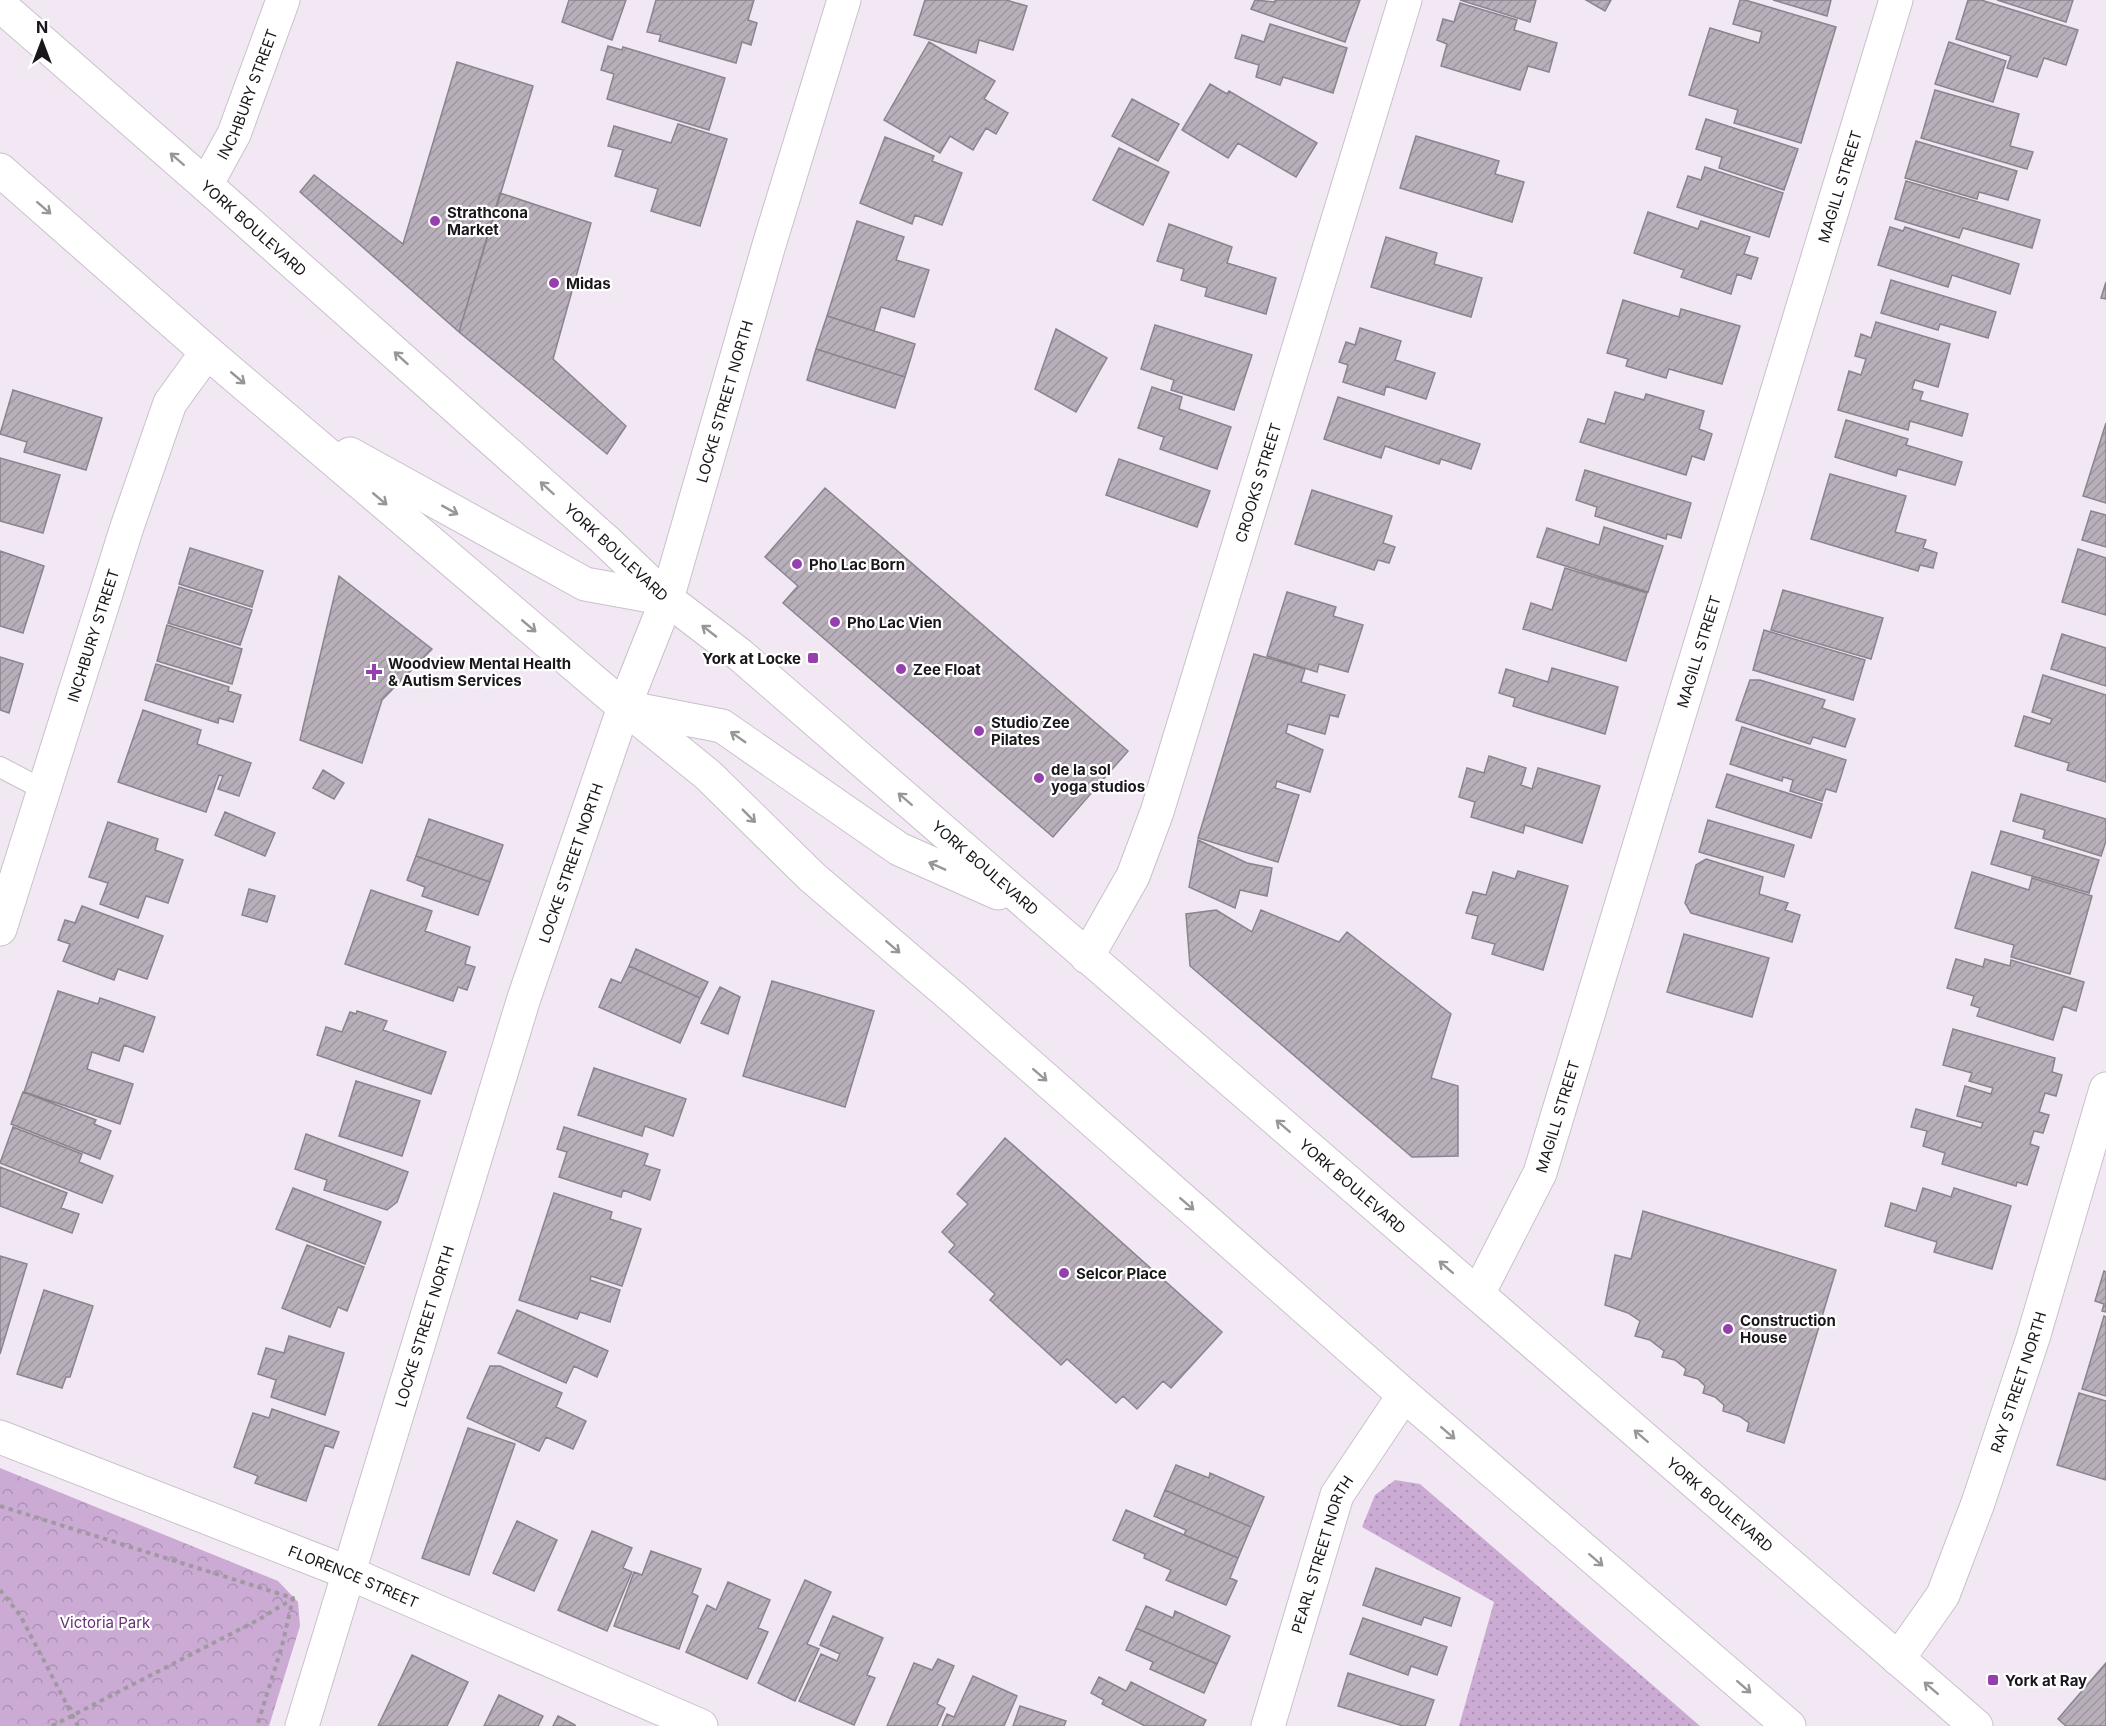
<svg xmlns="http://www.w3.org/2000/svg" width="2106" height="1726" font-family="Inter,sans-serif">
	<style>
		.grass { fill: url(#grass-dots) }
		.park { fill: url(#park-crowns) }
		.building { fill: url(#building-hatch); stroke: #8b838e; stroke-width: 1.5 }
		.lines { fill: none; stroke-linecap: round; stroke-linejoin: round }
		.lane-casing { stroke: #c9c0cb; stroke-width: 22 }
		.street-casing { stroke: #c9c0cb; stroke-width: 35 }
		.secondary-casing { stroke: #c9c0cb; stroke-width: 35 }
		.path { stroke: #a099a2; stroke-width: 4; stroke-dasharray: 4.5 4.5; stroke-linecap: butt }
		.lane { stroke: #fff; stroke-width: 20 }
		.street { stroke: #fff; stroke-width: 33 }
		.secondary { stroke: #fff; stroke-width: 33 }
		.oneway { stroke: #989798 }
		.poi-dot { fill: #9540ad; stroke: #fff; stroke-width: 2 }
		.labels { text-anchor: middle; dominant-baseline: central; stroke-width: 4.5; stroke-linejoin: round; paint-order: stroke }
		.street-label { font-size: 15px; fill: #1a171b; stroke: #fff }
		.poi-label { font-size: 15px; font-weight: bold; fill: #1a171b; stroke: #fff; text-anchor: start }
		.park-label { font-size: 15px; fill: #663075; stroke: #fff }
	</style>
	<defs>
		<pattern id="grass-dots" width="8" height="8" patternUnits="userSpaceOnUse" patternTransform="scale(1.5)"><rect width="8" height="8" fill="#cbabd4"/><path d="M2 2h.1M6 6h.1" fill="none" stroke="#ae92b5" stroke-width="1.8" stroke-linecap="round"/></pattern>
		<pattern id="park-crowns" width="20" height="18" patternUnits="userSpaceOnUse" patternTransform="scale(1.5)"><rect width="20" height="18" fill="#cbabd4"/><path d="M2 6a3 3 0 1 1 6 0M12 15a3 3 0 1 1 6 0" fill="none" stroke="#ae92b5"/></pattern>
		<pattern id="building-hatch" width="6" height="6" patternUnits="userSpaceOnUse" patternTransform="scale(1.5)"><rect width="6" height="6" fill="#b8afba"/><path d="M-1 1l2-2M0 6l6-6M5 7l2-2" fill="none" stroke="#9e969f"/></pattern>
	</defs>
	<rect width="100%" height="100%" fill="#f1e8f4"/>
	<path class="grass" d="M1395,1480L1420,1484L1700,1726H1459L1494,1602L1362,1527L1375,1495Z"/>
	<path class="park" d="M0,1468L278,1581L298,1602L300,1626L269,1726H0Z"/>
	<path class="building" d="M569,0H626L612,40L562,22Z
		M656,0H754L748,20L757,23L751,45L742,42L736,63L659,41L661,35L647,32Z
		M925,0H1006L1027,6L1013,50L979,40L976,53L914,35Z
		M1255,0L1275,2V0H1360L1345,42L1251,9Z
		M1460,0H1536L1530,22Z
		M1586,0H1611L1605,11Z
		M1740,0H1745L1836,27L1801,143L1734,123L1738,110L1689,95L1710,28L1759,43L1762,32L1733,24Z
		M1773,0H1831L1827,16Z
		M1968,0H1981L2078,30L2066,65L2044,58L2037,77L2007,68L2011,56L1956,39Z
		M1997,0H2073L2066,22Z
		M1460,3L1517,20L1514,30L1557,43L1549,72L1528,66L1520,90L1441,66L1447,44L1437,40L1443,19L1454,22Z
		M1270,24L1347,48L1333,93L1283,77L1280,85L1256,77L1259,65L1235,58L1242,35L1264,42Z
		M929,42L995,81L984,99L1008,113L996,134L986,128L973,150L950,136L940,153L884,120Z
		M1949,42L2006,61L1993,102L1935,84Z
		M608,46L622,50L623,47L725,78L709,130L607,99L614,74L601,70Z
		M457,62L533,86L459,332L300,192L314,175L403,244Z
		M1210,84L1227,94L1229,91L1317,143L1296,177L1238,143L1228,158L1182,130Z
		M1935,90L2019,114L2010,146L2033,152L2027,169L1921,138Z
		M1132,99L1179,124L1158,161L1112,136Z
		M1706,119L1798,149L1784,190L1719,168L1722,157L1696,149Z
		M678,124L727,139L700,226L651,211L658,189L615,176L623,150L608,146L614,126L671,143Z
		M1416,136L1499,161L1495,174L1524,182L1512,222L1400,188Z
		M885,137L934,156L932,161L962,173L942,225L915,215L912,224L860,203Z
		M1916,141L2017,171L2008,200L1979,192L1977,199L1905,178Z
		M1119,148L1169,172L1143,225L1093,200Z
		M1705,167L1783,193L1769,237L1677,207L1688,176L1701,180Z
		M1906,181L2040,220L2032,248L1963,228L1959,238L1895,219Z
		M500,193L591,223L553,359L626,426L607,454L459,332Z
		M1648,212L1698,229L1701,221L1750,237L1744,254L1758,258L1751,279L1737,274L1731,294L1681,277L1684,270L1634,253Z
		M857,221L904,237L896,260L929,270L914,317L881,307L874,331L827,316Z
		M1169,224L1232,247L1227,263L1276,278L1266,314L1205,296L1207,288L1181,280L1184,269L1157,261Z
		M1890,227L1903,231L1905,227L2019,264L2010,294L1952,275L1948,287L1878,265Z
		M1386,237L1437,253L1434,264L1482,278L1471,317L1371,287Z
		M1891,280L1996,312L1988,338L1940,324L1938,330L1881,313Z
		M2106,282V299L2101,298Z
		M1623,300L1679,317L1681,309L1740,326L1722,384L1669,369L1666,378L1626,366L1628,359L1607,353Z
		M827,316L915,344L905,377L816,349Z
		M1876,322L1950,344L1938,387L1915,380L1912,389L1923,392L1920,400L1968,414L1962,436L1910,421L1908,430L1838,410L1849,371L1861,375L1866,359L1855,356L1861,334L1871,338Z
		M1155,325L1252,355L1234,410L1171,390L1174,380L1141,369Z
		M1360,328L1401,341L1395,360L1435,373L1426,399L1386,386L1384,395L1343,382L1348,365L1339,362L1346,342L1355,345Z
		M1056,329L1107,358L1076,412L1035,389Z
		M816,349L905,377L895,408L807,380Z
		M1152,387L1182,397L1179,409L1231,427L1217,469L1160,449L1164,437L1138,428Z
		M13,390L102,418L86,470L24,452L27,442L0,434Z
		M1615,392L1644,400L1646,394L1704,411L1699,429L1712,434L1704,460L1692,456L1686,475L1580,442L1588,419L1605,424Z
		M1338,397L1480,444L1471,469L1441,459L1439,464L1385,446L1381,458L1324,439Z
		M1846,420L1908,439L1906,445L1962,462L1955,485L1898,469L1896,476L1835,457Z
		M2106,423V503L2083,496Z
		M0,458L60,475L43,533L0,521Z
		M1119,459L1210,491L1197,527L1106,495Z
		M1585,470L1691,503L1681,538L1667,534L1666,539L1595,516L1597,507L1576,500Z
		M1830,474L1906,496L1895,532L1926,540L1923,548L1937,553L1933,568L1920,565L1918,571L1811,539Z
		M825,488L1128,751L1053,837L783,603L798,586L765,557Z
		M1312,490L1392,516L1383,543L1395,547L1389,563L1378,560L1374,570L1295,544Z
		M2091,511L2106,515V547L2082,540Z
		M1604,527L1663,546L1648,592L1537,557L1547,528L1599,545Z
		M190,548L263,571L252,607L179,584Z
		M2078,549L2106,558V615L2062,602Z
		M0,551L44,566L23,633L0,626Z
		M1565,568L1647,593L1626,661L1523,629L1531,603L1552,610Z
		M339,576L432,649L382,700L362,763L300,740Z
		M179,587L252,610L240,645L168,623Z
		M1783,590L1883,618L1871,659L1771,630Z
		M1287,592L1336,607L1333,616L1363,625L1348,672L1319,664L1317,672L1267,656Z
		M167,625L242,649L232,684L157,661Z
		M1764,630L1865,660L1853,700L1753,670Z
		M2062,634L2106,648V686L2051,669Z
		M1254,654L1305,669L1301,682L1345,695L1338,717L1330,715L1325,734L1288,724L1286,733L1323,750L1310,792L1277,781L1275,788L1299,795L1278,862L1198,838Z
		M0,657L23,664L9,713L0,710Z
		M156,664L229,687L228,691L241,695L233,722L219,718L218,723L145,700Z
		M1552,668L1618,687L1605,734L1513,706L1515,698L1499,693L1506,669L1548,682Z
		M2043,675L2106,695V782L2067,770L2069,763L2015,746L2024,716L2050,724L2052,719L2032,712Z
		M1750,680H1760L1825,700L1822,708L1855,719L1845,747L1813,737L1810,744L1736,720Z
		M143,710L201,730L197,744L251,763L239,796L218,789L223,776L219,775L206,812L118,782Z
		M1742,727L1846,760L1836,792L1826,789L1822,801L1790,791L1793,780L1783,777L1782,781L1730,764Z
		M1489,756L1526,768L1521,785L1532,789L1538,768L1600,786L1582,843L1525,825L1523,833L1471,817L1475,802L1459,797L1467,768L1484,773Z
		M323,770L344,783L334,799L313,788Z
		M1727,774L1822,804L1811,838L1716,807Z
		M2021,794L2106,819V841L2101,856L2043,838L2045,830L2013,821Z
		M225,812L275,833L265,856L215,835Z
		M429,819L503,845L490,882L416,856Z
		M1708,820L1794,845L1784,877L1699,852Z
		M108,822L158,839L155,850L183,860L168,903L146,896L138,918L100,904L108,883L89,877Z
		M2001,831L2099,860L2089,893L1991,864Z
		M1198,840L1247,863L1272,868L1267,896L1240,890L1235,908L1189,887Z
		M416,856L490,882L478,915L422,896L425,887L407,880Z
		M1706,859L1763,877L1759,894L1788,903L1785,910L1800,915L1792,942L1691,913L1685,903L1696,865Z
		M1518,871L1568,886L1543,970L1492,954L1495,944L1472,938L1478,916L1466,913L1473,892L1486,895L1493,872L1515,879Z
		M1972,872L2029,890L2032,878L2092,896L2070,974L2011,957L2014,945L1955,928Z
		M249,889L275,896L267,922L242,915Z
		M371,890L432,911L425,931L470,947L465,964L475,967L467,990L458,987L453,1001L345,964Z
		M82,906L163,936L147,979L118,969L114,980L63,961L70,944L58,940L65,920L75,923Z
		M1216,910L1252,932L1261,910L1339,942L1347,932L1451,1014L1431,1078L1458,1086V1156L1412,1157L1190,966L1186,914Z
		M1684,934L1769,958L1752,1017L1667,992Z
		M636,949L708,982L700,998L629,966Z
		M1956,959L1983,967L1985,959L2010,966L2011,960L2084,982L2076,1011L2063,1006L2053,1040L1977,1016L1980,1008L1971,1005L1974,996L1947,988Z
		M629,966L700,998L680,1043L599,1007L611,979L621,983Z
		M772,981L874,1011L845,1107L743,1076Z
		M720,987L740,997L728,1034L701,1023Z
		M58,991L98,1004L100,998L155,1017L143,1052L124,1045L119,1061L92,1052L87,1069L133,1084L120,1124L24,1092Z
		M357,1011L387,1021L383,1030L446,1052L431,1094L317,1055L326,1027L342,1032L350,1012L356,1014Z
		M1953,1029L2055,1058L2052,1072L2062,1075L2056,1096L2045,1093L2039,1112L2049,1115L2043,1133L2034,1131L2030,1144L2039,1147L2027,1185L2017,1182L2016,1186L1942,1164L1945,1153L1923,1146L1927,1131L1911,1127L1916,1109L1981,1128L1983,1123L1957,1116L1965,1086L1991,1094L1993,1088L1969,1081L1972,1073L1943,1065Z
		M594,1068L686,1099L673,1136L645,1126L642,1136L578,1115Z
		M356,1081L420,1101L402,1156L339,1136Z
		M23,1092L96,1120L94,1124L111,1131L100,1159L11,1124Z
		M13,1127L82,1154L79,1162L113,1176L102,1203L0,1163Z
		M564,1127L648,1154L644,1165L660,1170L650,1200L623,1190L621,1197L559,1177L567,1152L557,1149Z
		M306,1134L408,1172L397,1202L387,1210L324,1190L327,1180L295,1169Z
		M1005,1138L1222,1332L1171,1388L1163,1381L1137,1409L1123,1396L1116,1403L1067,1359L1061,1365L990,1300L995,1294L949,1252L955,1245L942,1232L968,1204L957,1194Z
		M0,1167L67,1193L61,1208L79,1214L72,1233L0,1206Z
		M293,1188L381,1222L365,1264L276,1229Z
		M1923,1188L1951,1197L1954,1188L2011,1206L1992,1269L1934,1252L1937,1242L1885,1226L1891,1203L1916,1211Z
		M554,1193L612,1212L610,1219L641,1229L622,1286L591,1276L590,1280L620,1290L610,1322L580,1312L577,1319L519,1300Z
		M1643,1211L1836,1270L1784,1443L1747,1431L1749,1423L1739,1416L1723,1411L1724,1405L1715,1397L1703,1393L1705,1386L1698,1379L1684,1375L1686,1369L1675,1360L1662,1357L1664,1351L1650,1340L1635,1336L1640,1321L1628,1313L1605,1305L1615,1255L1631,1259Z
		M307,1245L364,1267L347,1311L338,1307L330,1327L282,1308Z
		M0,1256L27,1264L0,1354Z
		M2104,1271L2106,1272V1312L2102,1311L2104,1304L2095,1301Z
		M44,1290L93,1306L70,1377H66L62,1388L17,1374Z
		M517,1310L608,1351L597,1377L574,1366L566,1383L498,1353Z
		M2104,1316L2106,1317V1396L2082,1389Z
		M289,1336L344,1353L325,1415L271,1397L276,1380L258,1374L266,1348L284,1353Z
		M490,1366H500L562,1393L556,1407L586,1421L573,1449L546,1437L539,1451L467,1418Z
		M2079,1393L2106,1401V1480L2057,1465Z
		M272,1409L339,1432L333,1448L325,1445L306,1501L255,1483L258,1476L234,1467L253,1413L269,1418Z
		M468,1428L515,1444L469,1575L422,1558Z
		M1176,1465L1209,1478L1210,1473L1264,1497L1251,1527L1165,1490Z
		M1165,1490L1251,1527L1238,1558L1184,1535L1186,1530L1154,1516Z
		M1126,1510L1238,1558L1230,1578L1237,1581L1226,1605L1166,1580L1171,1570L1144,1558L1145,1554L1113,1540Z
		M517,1521L557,1540L534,1591L493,1573Z
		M592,1531L632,1548L623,1568L632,1572L607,1631L558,1610Z
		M651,1551L701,1569L692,1593L698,1596L679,1649L614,1626L634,1572L642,1575Z
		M1376,1568L1460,1598L1451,1626L1424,1617L1421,1625L1363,1605Z
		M805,1580L831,1592L807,1644L819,1649L795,1701L758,1683Z
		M728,1582L770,1600L758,1628L768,1632L747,1679L686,1652L707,1605L716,1610Z
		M1146,1606L1173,1618L1175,1611L1230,1636L1217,1664L1136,1628Z
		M833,1616L883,1638L867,1675L875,1678L854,1725L799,1701L821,1654L837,1661L840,1654L820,1645Z
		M1363,1618L1447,1647L1437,1675L1411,1666L1408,1675L1350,1654Z
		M1136,1628L1217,1664L1204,1693L1150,1669L1153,1662L1126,1650Z
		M412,1655L468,1682L447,1726H378Z
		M938,1659L954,1666L937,1704L945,1708L937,1726H887L914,1663L932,1670Z
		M2106,1663V1726H2066L2058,1719Z
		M1348,1673L1434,1700L1425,1726H1403L1338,1706Z
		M973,1676L1017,1696L1004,1726H942L947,1714L954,1717Z
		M1099,1677L1126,1691L1131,1682L1206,1720L1203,1726H1145L1102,1704L1104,1700L1091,1693Z
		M499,1695L543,1716L538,1726H484Z
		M1020,1706L1066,1721L1064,1726H1013Z
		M558,1716L575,1725V1726H553Z"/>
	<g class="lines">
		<g class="lane-casing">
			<path id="lane" d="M0,767L44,790"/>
		</g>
		<g class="street-casing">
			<g id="street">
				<path id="s1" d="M206,185L234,134L283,0"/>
				<path id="s2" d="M0,929L127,527L170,403L207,352"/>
				<path id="s3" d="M1087,957L1133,876L1157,812L1405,0"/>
				<path id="s4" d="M1478,1294L1540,1173L1896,0"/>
				<path id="s5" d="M0,1437L349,1573L701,1726"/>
				<path id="s6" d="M1898,1659L1943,1595L1978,1503L2033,1338L2106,1089"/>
				<path id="s7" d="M302,1726L524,998L624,707"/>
				<path id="s8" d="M1268,1726L1337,1495L1404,1395"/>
			</g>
		</g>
		<g class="secondary-casing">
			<g id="secondary">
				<path id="s9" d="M0,5L206,185L605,540L667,599L739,654L1976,1726"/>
				<path d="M0,170L207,352L624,707L708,775L812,877L957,1001L1404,1395L1789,1726"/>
				<path d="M350,454L585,584L667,599"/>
				<path id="s10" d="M624,707L667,599L769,245L844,0"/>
				<path d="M629,708L722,726L899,849L998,893"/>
			</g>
		</g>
		<path class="path" d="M0,1506L293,1598L282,1646L257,1726
			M0,1590L20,1615L78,1726
			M52,1726L258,1620L294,1598"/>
		<use href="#lane" class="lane"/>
		<use href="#street" class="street"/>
		<use href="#secondary" class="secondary"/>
	</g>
	<defs><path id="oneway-shaft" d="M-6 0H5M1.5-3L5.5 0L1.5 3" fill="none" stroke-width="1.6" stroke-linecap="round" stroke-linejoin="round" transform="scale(1.5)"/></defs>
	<g class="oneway">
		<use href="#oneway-shaft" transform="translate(177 159) rotate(-139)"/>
		<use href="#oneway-shaft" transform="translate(44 208) rotate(41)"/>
		<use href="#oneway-shaft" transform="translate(401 358) rotate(-138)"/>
		<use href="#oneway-shaft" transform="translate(238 378) rotate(40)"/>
		<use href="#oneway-shaft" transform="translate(547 488) rotate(-138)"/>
		<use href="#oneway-shaft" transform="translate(380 499) rotate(40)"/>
		<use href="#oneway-shaft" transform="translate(450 510) rotate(29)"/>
		<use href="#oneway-shaft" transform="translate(529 626) rotate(40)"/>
		<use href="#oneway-shaft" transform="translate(709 631) rotate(-142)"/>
		<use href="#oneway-shaft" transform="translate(738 737) rotate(-145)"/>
		<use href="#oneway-shaft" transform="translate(905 799) rotate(-139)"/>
		<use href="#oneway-shaft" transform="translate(749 816) rotate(45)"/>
		<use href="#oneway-shaft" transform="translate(937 866) rotate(-156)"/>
		<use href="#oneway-shaft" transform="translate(893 947) rotate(41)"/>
		<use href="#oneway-shaft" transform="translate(1040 1075) rotate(41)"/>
		<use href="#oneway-shaft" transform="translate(1283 1126) rotate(-139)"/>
		<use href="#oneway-shaft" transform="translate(1187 1204) rotate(41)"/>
		<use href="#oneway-shaft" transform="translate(1446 1267) rotate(-139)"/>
		<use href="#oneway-shaft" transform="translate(1448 1433) rotate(41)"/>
		<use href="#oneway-shaft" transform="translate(1641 1436) rotate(-139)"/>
		<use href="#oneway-shaft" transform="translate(1596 1560) rotate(41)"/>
		<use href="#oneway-shaft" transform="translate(1744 1687) rotate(41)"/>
		<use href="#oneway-shaft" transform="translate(1931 1688) rotate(-139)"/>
	</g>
	<g class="poi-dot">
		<circle cx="435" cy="221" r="6"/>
		<circle cx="554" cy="283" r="6"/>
		<circle cx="797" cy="564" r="6"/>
		<circle cx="835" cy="622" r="6"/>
		<rect x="807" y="652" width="12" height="12" rx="3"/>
		<circle cx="901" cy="669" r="6"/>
		<path d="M371 663h6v6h6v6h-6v6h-6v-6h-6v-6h6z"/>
		<circle cx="979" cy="731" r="6"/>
		<circle cx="1039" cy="778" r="6"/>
		<circle cx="1064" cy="1273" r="6"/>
		<circle cx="1728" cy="1329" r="6"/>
		<rect x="1987" y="1674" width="12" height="12" rx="3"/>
	</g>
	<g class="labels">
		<g class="street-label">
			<text stroke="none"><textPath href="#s1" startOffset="100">INCHBURY STREET</textPath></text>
			<text stroke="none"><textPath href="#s4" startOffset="1167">MAGILL STREET</textPath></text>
			<text stroke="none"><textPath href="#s9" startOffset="338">YORK BOULEVARD</textPath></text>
			<text stroke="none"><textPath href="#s10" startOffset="322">LOCKE STREET NORTH</textPath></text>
			<text stroke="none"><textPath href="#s3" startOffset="506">CROOKS STREET</textPath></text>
			<text stroke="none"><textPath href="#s9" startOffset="824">YORK BOULEVARD</textPath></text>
			<text stroke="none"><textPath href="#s2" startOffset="308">INCHBURY STREET</textPath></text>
			<text stroke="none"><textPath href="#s4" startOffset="681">MAGILL STREET</textPath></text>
			<text stroke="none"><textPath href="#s7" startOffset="904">LOCKE STREET NORTH</textPath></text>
			<text stroke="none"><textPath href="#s9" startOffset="1310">YORK BOULEVARD</textPath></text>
			<text stroke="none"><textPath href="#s4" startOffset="195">MAGILL STREET</textPath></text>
			<text stroke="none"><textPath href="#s9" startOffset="1796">YORK BOULEVARD</textPath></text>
			<text stroke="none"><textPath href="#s7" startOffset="418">LOCKE STREET NORTH</textPath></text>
			<text stroke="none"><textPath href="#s6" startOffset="304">RAY STREET NORTH</textPath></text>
			<text stroke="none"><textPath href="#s9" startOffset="2282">YORK BOULEVARD</textPath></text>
			<text stroke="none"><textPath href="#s8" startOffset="180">PEARL STREET NORTH</textPath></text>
			<text stroke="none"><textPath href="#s5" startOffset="380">FLORENCE STREET</textPath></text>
		</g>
		<g class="poi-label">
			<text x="447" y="212">Strathcona<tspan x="447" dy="17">Market</tspan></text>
			<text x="566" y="283">Midas</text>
			<text x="809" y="564">Pho Lac Born</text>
			<text x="847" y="622">Pho Lac Vien</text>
			<text x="801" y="658" text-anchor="end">York at Locke</text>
			<text x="388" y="663">Woodview Mental Health<tspan x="388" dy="17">&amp; Autism Services</tspan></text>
			<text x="913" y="669">Zee Float</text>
			<text x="991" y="722">Studio Zee<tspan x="991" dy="17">Pilates</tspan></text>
			<text x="1051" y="769">de la sol<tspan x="1051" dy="17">yoga studios</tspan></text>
			<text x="1076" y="1273">Selcor Place</text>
			<text x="1740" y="1320">Construction<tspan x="1740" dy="17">House</tspan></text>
			<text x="2005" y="1680">York at Ray</text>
		</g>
		<g class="park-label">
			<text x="105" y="1622">Victoria Park</text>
		</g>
	</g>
	<g transform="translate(42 42)" stroke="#ffffff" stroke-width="4.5" paint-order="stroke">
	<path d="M0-4.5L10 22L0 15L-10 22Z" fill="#1a171b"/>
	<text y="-9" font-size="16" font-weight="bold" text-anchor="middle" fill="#1a171b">N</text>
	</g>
</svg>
